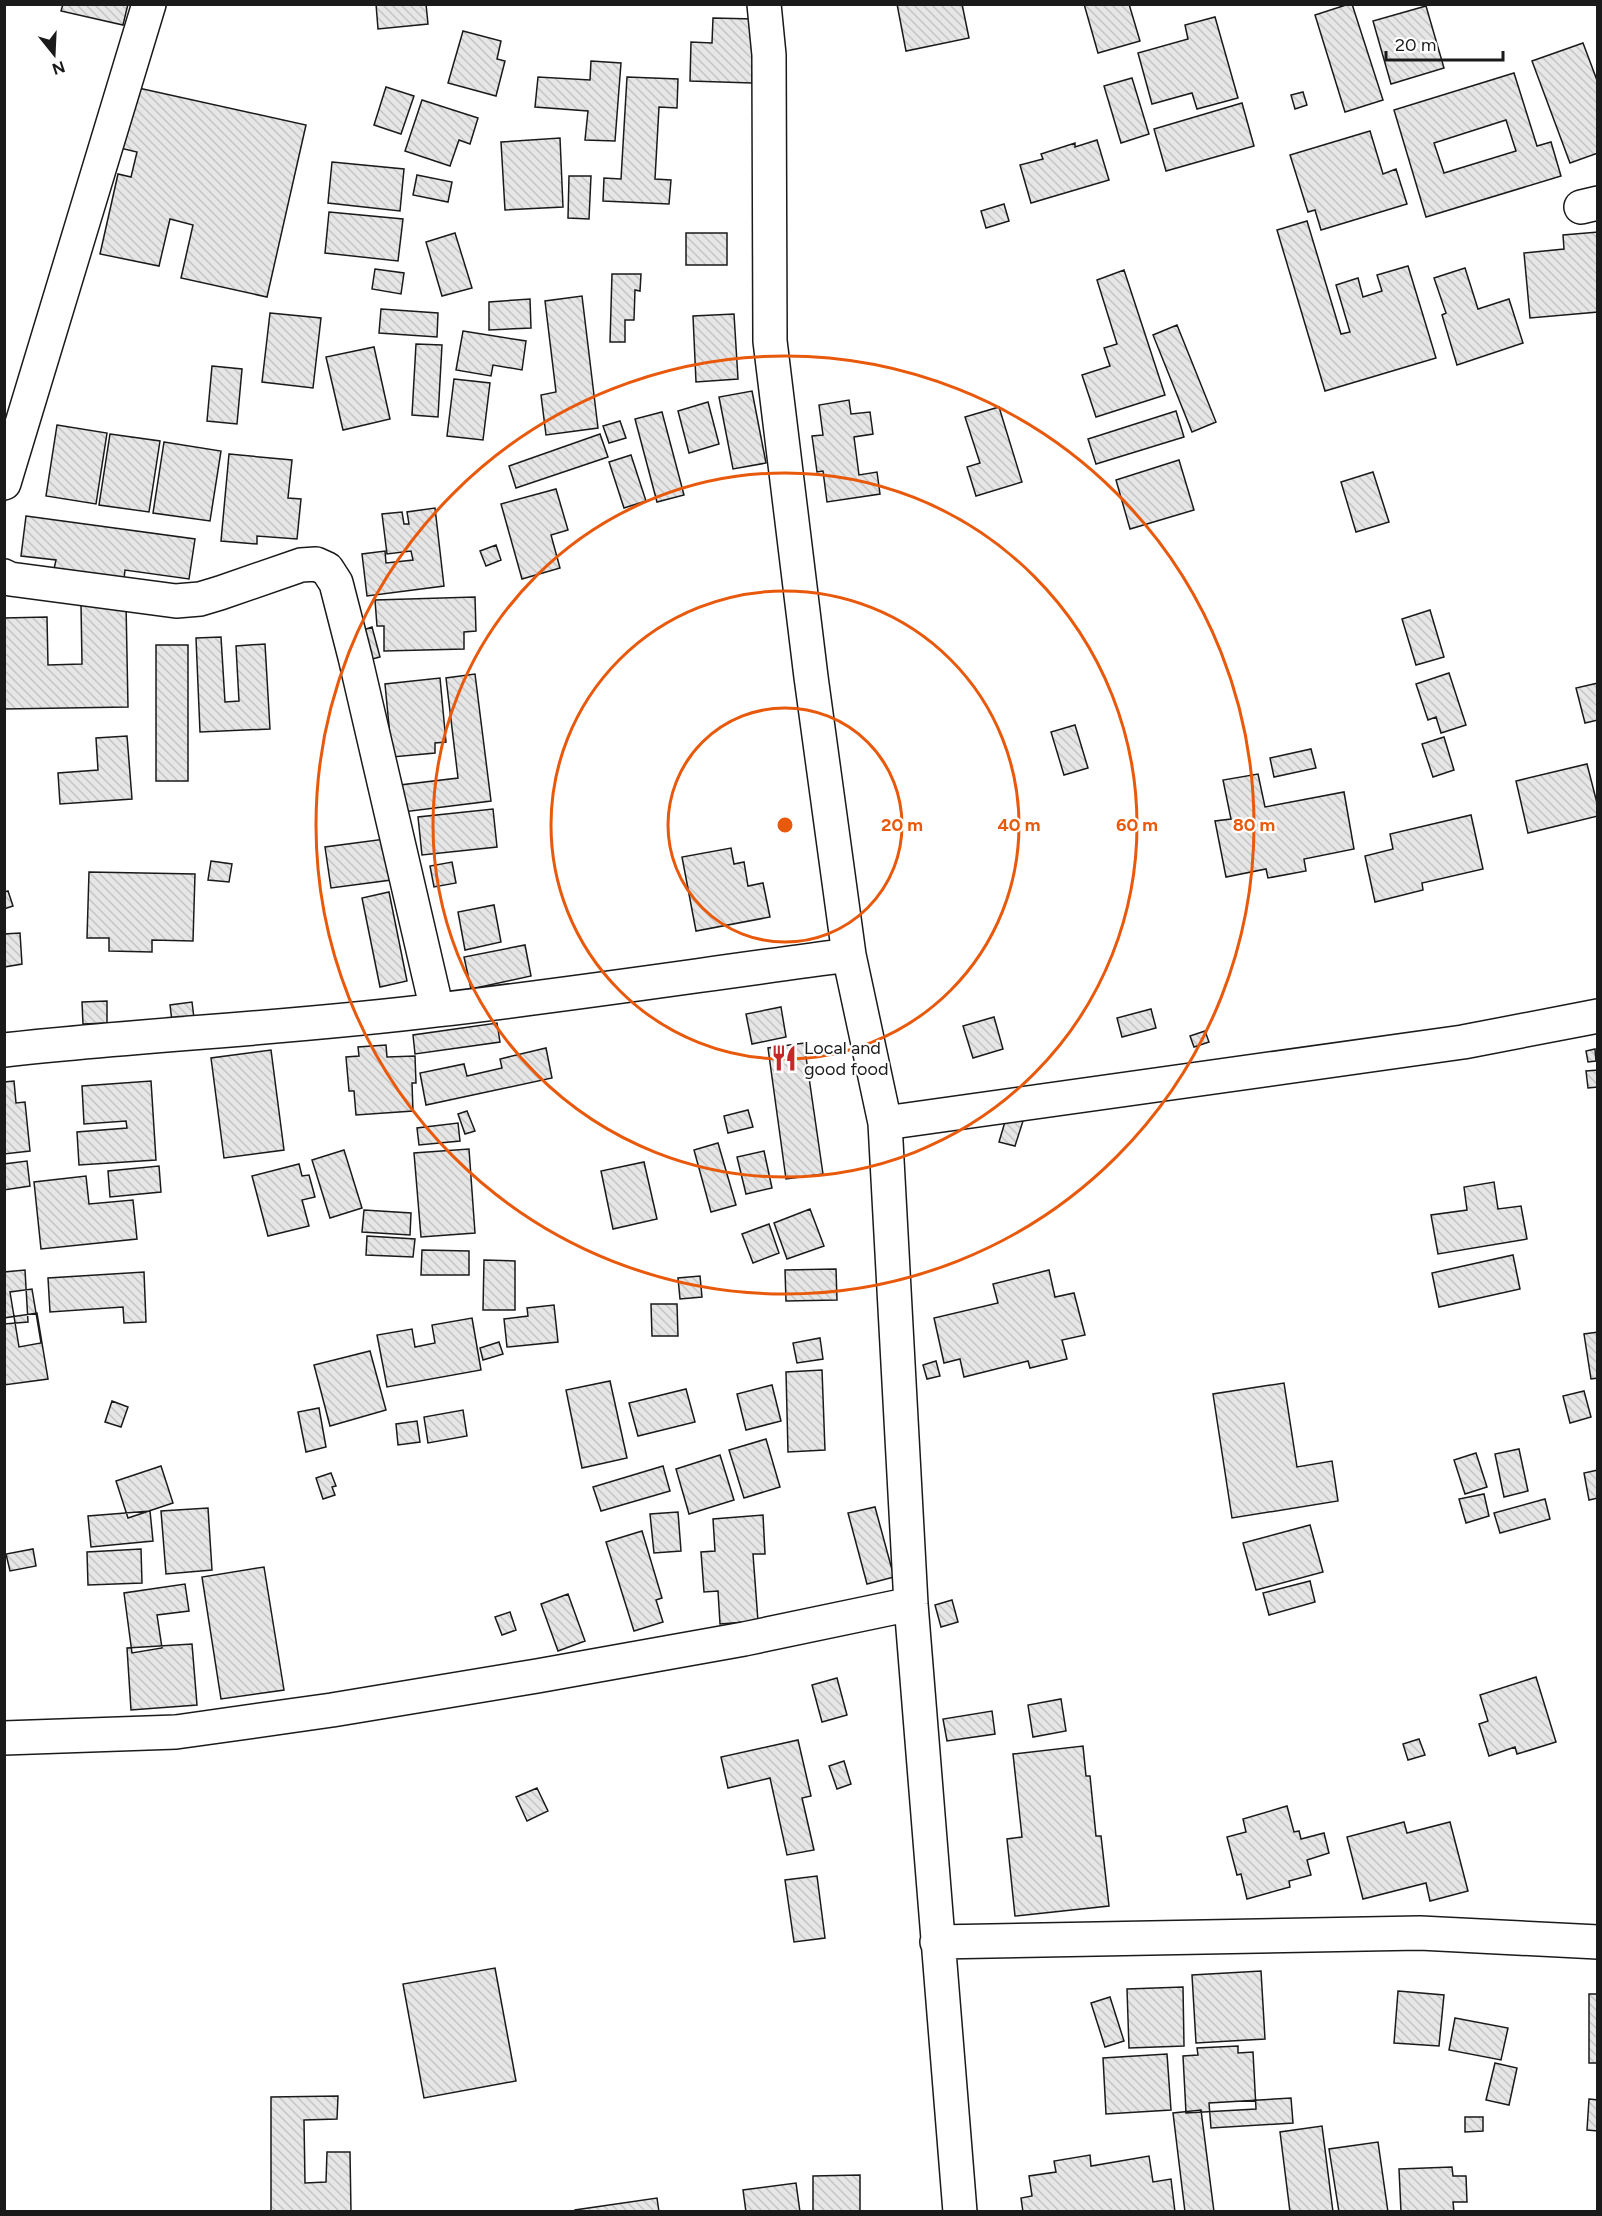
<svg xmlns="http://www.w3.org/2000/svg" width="1602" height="2216" font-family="Figtree,sans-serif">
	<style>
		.building { fill: url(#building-back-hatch); stroke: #1a1a1a; stroke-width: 1.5; fill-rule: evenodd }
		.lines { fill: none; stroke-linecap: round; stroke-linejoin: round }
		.minor-casing { stroke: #1a1a1a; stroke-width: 36 }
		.minor { stroke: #fff; stroke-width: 33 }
		.ring { fill: none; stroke: #e8590c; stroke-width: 3 }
		.labels { text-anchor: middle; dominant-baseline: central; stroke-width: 4.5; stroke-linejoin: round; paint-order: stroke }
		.poi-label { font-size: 18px; fill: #1a1a1a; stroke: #fff; text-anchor: start }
		.centre { fill: #e8590c; stroke: #fff; stroke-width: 3 }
		.ring-label { font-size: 18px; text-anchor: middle; font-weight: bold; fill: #e8590c; stroke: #fff; stroke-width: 4.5; stroke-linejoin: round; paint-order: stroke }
	</style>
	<defs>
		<pattern id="building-back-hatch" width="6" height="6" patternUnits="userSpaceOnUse" patternTransform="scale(1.5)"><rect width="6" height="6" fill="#e6e6e6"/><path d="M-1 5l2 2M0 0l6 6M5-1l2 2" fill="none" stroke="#c5c5c5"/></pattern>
	</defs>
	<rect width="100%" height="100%" fill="#fff"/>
	<path class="building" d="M63,4H128L123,25L61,11Z
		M376,4H426L428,24L378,29Z
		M897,4H962L969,38L906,51Z
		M1084,4H1129L1140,41L1098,53Z
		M1349,4H1352L1383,100L1345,112L1315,15Z
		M1426,6L1444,68L1391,84L1373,21Z
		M1215,17L1238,98L1197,109L1192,93L1152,104L1138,53L1188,39L1185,25Z
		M713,18L754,19L752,83L690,81L691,42L712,43Z
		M463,31L501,41L497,59L505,61L496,96L448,83Z
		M1583,43L1598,83V153L1570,163L1532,61Z
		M591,61L621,63L615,141L585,140L588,111L535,107L538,77L590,80Z
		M1514,73L1537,146L1551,142L1561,176L1426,217L1394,110ZM1506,120L1516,151L1444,173L1434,143Z
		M627,77L678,79L677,108L659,107L655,179L671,180L669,204L603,201L604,178L621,179Z
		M1132,78L1149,134L1121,143L1104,86Z
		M134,87L306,125L267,297L181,278L193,225L170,219L159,266L100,254L118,174L131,177L137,152L120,148Z
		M386,87L414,96L401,134L374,125Z
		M1303,92L1307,105L1295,109L1291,95Z
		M422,100L478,118L470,144L459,140L450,166L405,151Z
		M1242,103L1254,146L1166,171L1154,129Z
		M1370,131L1383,174L1396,169L1407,204L1321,230L1315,210L1308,212L1290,155Z
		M560,138L563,207L505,210L501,142Z
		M1097,140L1109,180L1031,203L1020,165L1043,159L1041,154L1075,143V147Z
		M332,162L404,169L400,211L328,203Z
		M417,175L452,182L448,202L413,195Z
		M569,176H591L589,219L568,218Z
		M1004,204L1009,221L986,228L981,211Z
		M329,212L403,219L398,261L325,253Z
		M1307,221L1341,334L1350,332L1336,285L1358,278L1363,297L1382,291L1377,275L1408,266L1436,358L1325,391L1277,230Z
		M1598,232V312L1530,318L1524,253L1564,249L1563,235Z
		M455,233L472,288L442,296L426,242Z
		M686,233H727V265H686Z
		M1465,268L1478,309L1509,299L1523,343L1457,365L1442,315L1446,313L1434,278Z
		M375,269L404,273L401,294L372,289Z
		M1124,270L1165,395L1096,417L1082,375L1110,366L1104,348L1117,344L1097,280Z
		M612,274H641L640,291L635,290L634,320H625V342H610Z
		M582,296L598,428L546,435L541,395L556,392L545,301Z
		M530,299L531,328L489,330V302Z
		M381,309L438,313L437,337L379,333Z
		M270,313L321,318L313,388L262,382Z
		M734,314L738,379L696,382L693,316Z
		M1177,325L1216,422L1192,432L1153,335Z
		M463,331L526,341L522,370L493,365L491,376L456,370Z
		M416,344L442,345L438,417L412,415Z
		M374,347L390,419L343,430L326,357Z
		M212,366L242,369L237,424L207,421Z
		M454,379L490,383L483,440L447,436Z
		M752,391L766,463L733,469L719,397Z
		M849,400L851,414L870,412L873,434L854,437L859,475L877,472L880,494L827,502L823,471L817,472L812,436L823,435L819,405Z
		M708,402L719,444L689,453L678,411Z
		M999,407L1022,482L976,496L967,467L980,463L965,417Z
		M1176,411L1184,437L1096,464L1088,439Z
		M662,412L684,495L657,502L635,419Z
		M620,421L626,438L609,443L603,426Z
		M57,425L107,433L96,504L46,496Z
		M110,434L160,441L149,512L99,505Z
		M600,434L608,457L516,488L509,466Z
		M164,442L221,451L210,521L153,513Z
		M229,454L292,460L288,498L301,499L297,539L257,536V544L221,541Z
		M631,455L646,501L624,508L609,462Z
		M1179,460L1194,510L1130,529L1116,480Z
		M1373,472L1389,522L1356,532L1341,482Z
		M556,489L568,530L551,535L560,568L522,579L501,504Z
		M435,508L444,586L367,596L362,554L385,551L386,563L413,560L411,551L387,554L382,514L402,512L404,524H409L407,512Z
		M26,516L195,539L189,579L125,570L124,579L54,569L56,560L21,556Z
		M496,545L501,560L486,566L480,551Z
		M475,597L476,631L464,632V649L384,651V626H377L375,600Z
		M126,603L128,707L4,709V618L47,617L48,665L82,664L81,604Z
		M1430,610L1444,657L1416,665L1402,619Z
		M372,627L380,657L372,659L363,630Z
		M221,637L225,702L239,701L236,646L265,644L270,729L200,732L196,638Z
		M156,645H188V781H156Z
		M1449,673L1466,725L1441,733L1436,717L1428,720L1416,684Z
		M475,674L491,801L403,812L400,785L458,778L446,678Z
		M440,678L446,742L435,743V753L392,757L385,684Z
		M1598,683V720L1585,723L1576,688Z
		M1075,725L1088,768L1064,775L1051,732Z
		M127,736L132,799L60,804L58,773L98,770L96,738Z
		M1444,737L1454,770L1433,777L1422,744Z
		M1311,749L1316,768L1274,777L1270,758Z
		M1587,764L1598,807V816L1528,833L1516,781Z
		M1258,774L1265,807L1344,792L1354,849L1304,859L1306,871L1268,878L1266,869L1226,877L1215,821L1231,819L1223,780Z
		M493,809L497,847L422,855L418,817Z
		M1471,815L1483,869L1422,883L1423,890L1375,902L1365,856L1393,849L1390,834Z
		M385,839L391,880L331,888L325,847Z
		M731,848L734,864L744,862L748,886L763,883L770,917L696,931L682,857Z
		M211,861L232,864L229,882L208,880Z
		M452,862L456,883L434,887L430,866Z
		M89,872L195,874L193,941L152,940V952L109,951V938H87Z
		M8,891L13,906L4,909V892Z
		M389,892L407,981L380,987L362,898Z
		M494,905L501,942L465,950L458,912Z
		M20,933L22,964L4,967V934Z
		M525,945L531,976L471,989L464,957Z
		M107,1001V1023L83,1024L82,1002Z
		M192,1002L194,1018L172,1021L170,1005Z
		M781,1007L786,1037L752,1044L746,1014Z
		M1151,1009L1156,1028L1122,1037L1117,1018Z
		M994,1017L1003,1049L973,1058L963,1026Z
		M497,1023L500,1042L415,1054L413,1035Z
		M1205,1031L1209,1042L1194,1047L1190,1036Z
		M804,1043L823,1174L786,1179L768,1048Z
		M386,1045L387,1057L415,1056L416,1083H412L413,1111L356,1115L354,1091H349L346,1057L359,1056L358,1047Z
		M546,1048L552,1078L426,1105L420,1073L464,1064L467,1076L502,1068L500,1059Z
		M1595,1049L1596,1061L1588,1062L1586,1051Z
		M271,1050L284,1150L224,1158L211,1058Z
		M1598,1070V1087L1588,1088L1586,1071Z
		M14,1081L16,1103L25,1102L30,1151L4,1154V1082Z
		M151,1081L156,1160L79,1165L77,1132L127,1128L126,1121L84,1124L82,1086Z
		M748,1110L753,1127L728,1133L724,1116Z
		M467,1111L475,1131L465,1134L458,1114Z
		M1007,1115L1023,1121L1015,1146L999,1142Z
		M458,1123L460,1141L419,1145L417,1128Z
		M718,1143L736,1205L711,1212L694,1150Z
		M469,1149L475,1233L421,1237L414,1153Z
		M344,1150L362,1208L330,1218L312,1160Z
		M764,1151L772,1188L746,1194L737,1157Z
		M27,1161L30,1186L4,1190V1164Z
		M644,1162L657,1219L613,1229L601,1171Z
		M299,1164L302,1176L309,1175L315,1197L302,1200L309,1226L268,1236L252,1176Z
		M159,1166L161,1192L110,1197L108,1171Z
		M86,1176L89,1204L133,1200L137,1239L41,1249L34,1182Z
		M1494,1182L1498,1209L1521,1206L1527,1239L1438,1254L1431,1215L1467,1210L1464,1187Z
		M810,1209L824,1246L787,1259L774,1223Z
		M364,1210L411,1213L410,1235L362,1232Z
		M769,1224L779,1253L753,1263L742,1234Z
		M367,1236L415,1239L413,1257L366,1255Z
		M422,1250L469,1251V1275H421Z
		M1513,1255L1520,1289L1439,1307L1432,1273Z
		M484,1260L515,1261V1310H483Z
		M836,1269L837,1300L786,1301L785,1270Z
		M25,1270L28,1322L4,1324V1272Z
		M1049,1270L1055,1297L1074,1293L1085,1335L1062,1340L1067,1359L1030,1368L1028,1361L964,1377L960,1359L944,1363L934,1318L998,1303L993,1284Z
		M144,1272L146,1322L124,1323L123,1307L50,1312L48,1278Z
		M700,1276L702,1297L680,1299L678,1278Z
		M32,1289L41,1343L19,1347L10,1292Z
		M651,1304H677L678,1336H652Z
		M554,1305L558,1342L507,1347L504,1319L528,1316L527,1308Z
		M37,1313L48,1379L4,1385V1318Z
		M472,1318L481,1370L387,1387L377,1335L412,1329L415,1347L435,1343L432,1325Z
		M1598,1332V1378L1591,1379L1584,1334Z
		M820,1338L823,1359L797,1363L793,1343Z
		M499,1342L503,1354L483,1360L480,1348Z
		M370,1351L386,1410L330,1426L314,1365Z
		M936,1361L940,1376L927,1379L923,1365Z
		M822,1370L825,1450L788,1452L786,1372Z
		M610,1381L627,1458L582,1468L566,1390Z
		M1284,1383L1297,1467L1332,1461L1338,1501L1232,1518L1213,1394Z
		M772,1385L781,1421L746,1430L737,1394Z
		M686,1389L695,1422L638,1436L629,1403Z
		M1584,1391L1591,1417L1570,1423L1563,1396Z
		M112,1401L128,1407L121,1427L105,1422Z
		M319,1408L326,1447L306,1452L298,1412Z
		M463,1410L467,1436L428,1443L424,1417Z
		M417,1421L420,1442L398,1445L396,1424Z
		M766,1439L780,1487L744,1498L729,1450Z
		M1519,1449L1528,1491L1504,1497L1495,1454Z
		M1476,1453L1487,1487L1465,1494L1454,1460Z
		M720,1455L734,1500L689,1514L676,1469Z
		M161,1466L173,1503L128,1518L116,1481Z
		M663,1466L670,1491L601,1511L593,1487Z
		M1598,1470V1498L1589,1500L1584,1473Z
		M331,1473L336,1486L332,1487L335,1495L323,1499L316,1478Z
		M1484,1494L1489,1516L1466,1523L1459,1499Z
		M1545,1499L1550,1519L1500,1533L1494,1513Z
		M875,1507L894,1577L867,1584L848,1513Z
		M208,1508L212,1570L166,1574L161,1511Z
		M150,1511L153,1541L91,1547L88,1516Z
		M678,1512L681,1551L654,1553L650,1514Z
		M763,1515L765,1554H753L758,1621L720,1624L718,1591L704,1592L701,1552L715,1551L713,1519Z
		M1310,1525L1323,1572L1256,1590L1243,1543Z
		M642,1531L662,1598L656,1600L663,1622L634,1631L606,1542Z
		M33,1549L36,1566L10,1571L6,1554Z
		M141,1549L142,1583L88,1585L87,1552Z
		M264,1567L284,1690L221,1699L202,1577Z
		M1310,1581L1315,1602L1269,1615L1263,1593Z
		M185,1584L189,1611L157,1615L162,1648L132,1653L124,1593Z
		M568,1594L585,1641L558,1651L541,1604Z
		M952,1600L958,1622L941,1627L935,1605Z
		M510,1612L516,1630L502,1635L495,1617Z
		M192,1644L197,1705L131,1710L127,1648Z
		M1536,1677L1556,1742L1517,1754L1515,1747L1489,1756L1479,1724L1488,1721L1480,1695Z
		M837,1678L847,1715L822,1722L812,1685Z
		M1061,1699L1066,1731L1033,1737L1028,1705Z
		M992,1711L995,1734L947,1741L943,1719Z
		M1419,1739L1425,1755L1408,1760L1403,1744Z
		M798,1740L811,1796L802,1798L814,1850L787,1855L770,1778L728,1788L721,1757Z
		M1083,1746L1086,1776H1090L1096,1836H1101L1109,1906L1015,1916L1007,1839L1022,1837L1013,1754Z
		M844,1761L851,1784L837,1789L829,1766Z
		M537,1788L548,1811L527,1821L516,1797Z
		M1287,1806L1294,1832L1299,1831L1301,1839L1324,1833L1329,1853L1307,1860L1311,1875L1289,1881L1290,1887L1247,1899L1241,1874L1237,1875L1227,1837L1246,1832L1243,1819Z
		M1404,1822L1407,1833L1450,1822L1468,1891L1430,1901L1426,1883L1363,1899L1347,1837Z
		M817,1876L825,1938L794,1942L785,1880Z
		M495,1968L516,2081L424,2098L403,1984Z
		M1261,1971L1265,2039L1196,2043L1192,1975Z
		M1183,1987L1184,2046L1129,2048L1127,1989Z
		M1398,1991L1444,1995L1439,2046L1394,2043Z
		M1589,1994H1598V2063H1589Z
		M1110,1997L1124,2041L1105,2047L1091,2003Z
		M1455,2018L1508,2028L1501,2060L1449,2050Z
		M1238,2046V2053L1253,2052L1256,2109L1186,2113L1183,2056L1198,2055L1197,2048Z
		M1167,2054L1171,2110L1106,2114L1103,2058Z
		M1495,2063L1517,2068L1509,2105L1486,2100Z
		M338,2096L337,2119L304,2120L305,2183L326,2182L327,2152H350L351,2212H271V2097Z
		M1291,2098L1293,2123L1211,2128L1209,2103Z
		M1589,2099L1598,2100V2131L1587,2130Z
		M1201,2110L1214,2212H1185L1173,2113Z
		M1465,2117H1483V2131L1465,2132Z
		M1322,2126L1333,2212H1290L1280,2132Z
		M1378,2142L1388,2212H1339L1329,2149Z
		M1090,2155L1091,2166L1149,2156L1153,2182L1171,2179L1175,2212H1023L1021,2198L1032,2196L1029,2176L1056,2172L1054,2161Z
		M1452,2167L1453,2176H1466L1467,2202H1453L1454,2212H1401L1399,2169Z
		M860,2175V2212H813V2176Z
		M796,2183L800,2212H746L743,2190Z
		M657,2198L659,2212H575V2210Z"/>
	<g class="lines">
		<g class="minor-casing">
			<path id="minor" d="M764,4L769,55L770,341L811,677L849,955L885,1123L911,1604L960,2212
				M1581,207L1598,203
				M4,483L149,4
				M4,576L10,579L176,601L200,599L220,593L301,565L316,564L327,569L336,583L355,657L437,1010
				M4,1050C148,1034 293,1028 437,1010C575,994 712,973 849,955
				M885,1123L1463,1042L1598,1016
				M4,1738L176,1732L332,1710L537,1676L744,1639L911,1604
				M937,1942L1420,1933L1598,1942"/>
		</g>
		<use href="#minor" class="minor"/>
	</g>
	<g class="ring">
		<circle cx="785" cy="825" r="117"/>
		<circle cx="785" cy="825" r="234"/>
		<circle cx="785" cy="825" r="352"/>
		<circle cx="785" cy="825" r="469"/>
	</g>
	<defs>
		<g id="restaurant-bare" transform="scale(2.07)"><path d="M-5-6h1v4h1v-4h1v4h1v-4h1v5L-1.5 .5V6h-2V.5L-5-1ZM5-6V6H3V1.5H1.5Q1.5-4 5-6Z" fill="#c62828" stroke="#fff" stroke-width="2.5" paint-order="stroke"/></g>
	</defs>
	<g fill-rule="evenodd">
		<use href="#restaurant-bare" x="784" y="1058"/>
	</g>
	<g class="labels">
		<g class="poi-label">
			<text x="804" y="1048">Local and<tspan x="804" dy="21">good food</tspan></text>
		</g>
	</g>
	<circle cx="785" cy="825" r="9" class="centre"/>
	<g class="ring-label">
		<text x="902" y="831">20 m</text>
		<text x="1019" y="831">40 m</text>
		<text x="1137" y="831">60 m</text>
		<text x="1254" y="831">80 m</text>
	</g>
	<rect width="1602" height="2216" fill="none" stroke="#1a1a1a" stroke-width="12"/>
	<g transform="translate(54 54) rotate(162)" stroke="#ffffff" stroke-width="4.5" paint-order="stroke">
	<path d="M0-4.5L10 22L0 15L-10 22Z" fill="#1a1a1a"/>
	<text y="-9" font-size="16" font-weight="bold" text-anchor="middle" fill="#1a1a1a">N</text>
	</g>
	<path d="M1386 51v9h117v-9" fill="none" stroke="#1a1a1a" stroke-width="3"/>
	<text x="1395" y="51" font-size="18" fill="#1a1a1a" stroke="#ffffff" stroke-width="4.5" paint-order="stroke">20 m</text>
</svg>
